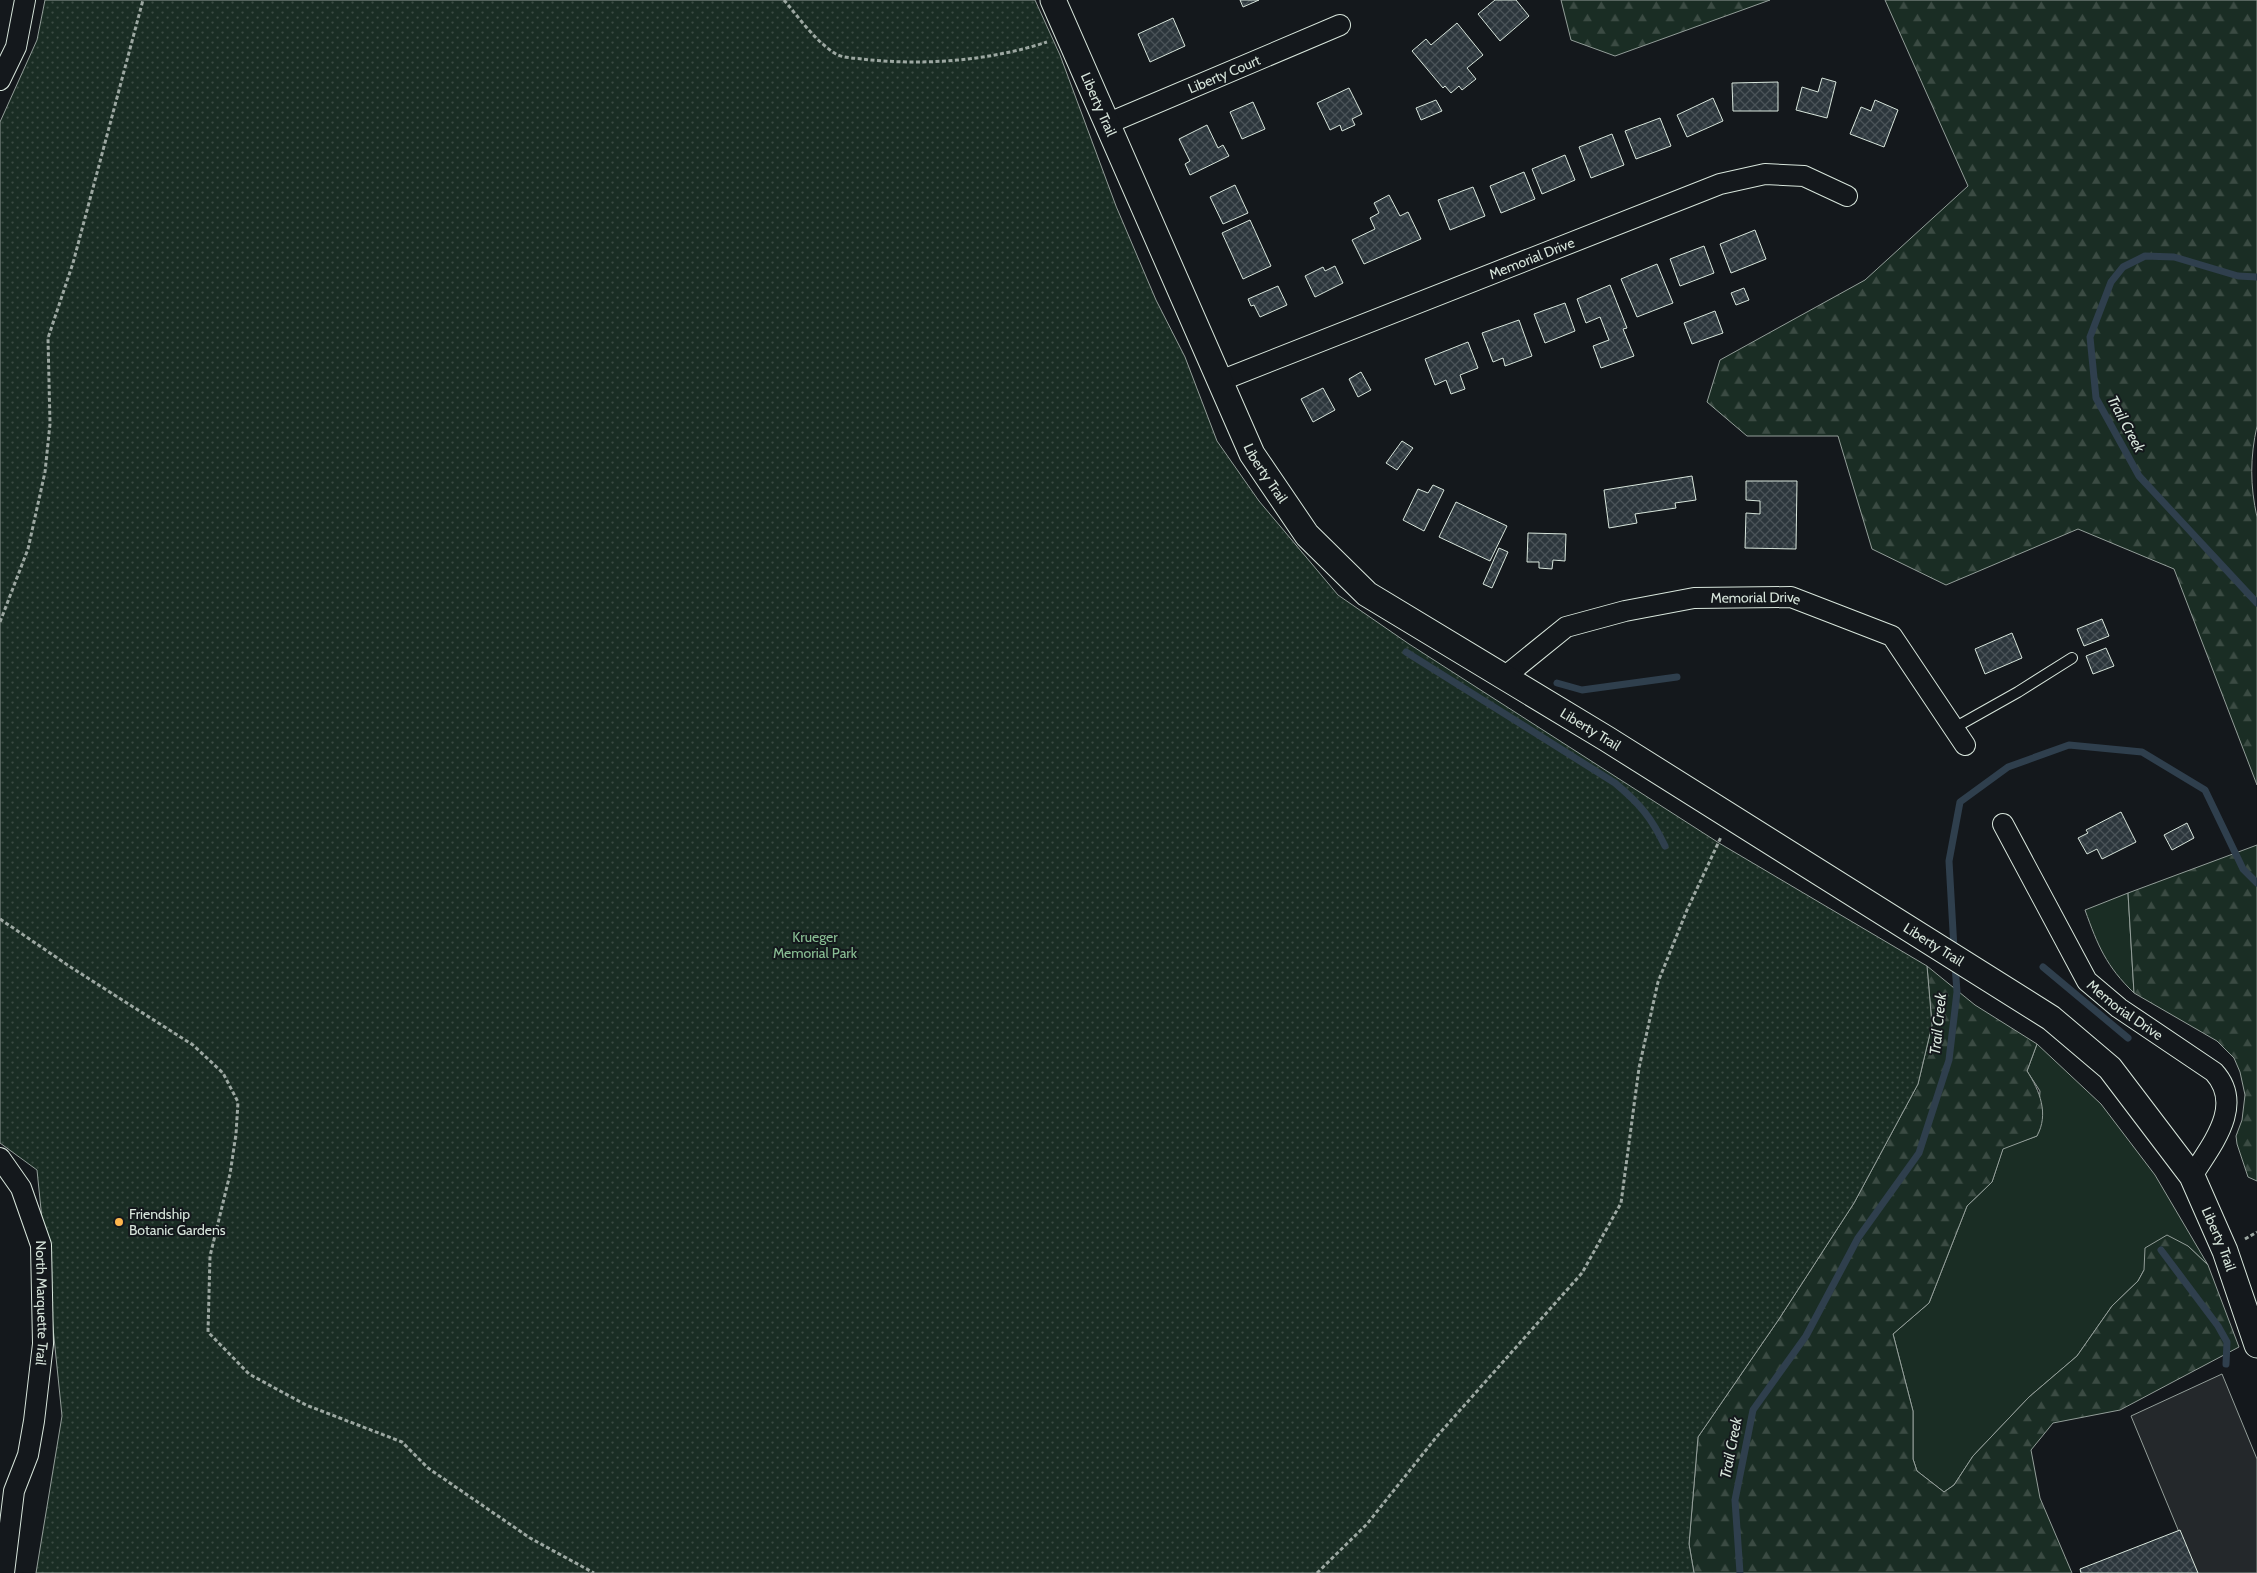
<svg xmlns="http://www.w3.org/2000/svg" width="2257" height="1573" font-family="Cabin,sans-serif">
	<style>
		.grass { fill: #1a2d24; stroke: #939e99 }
		.forest { fill: url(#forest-firs); stroke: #939e99 }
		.park { fill: url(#park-dots); stroke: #939e99 }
		.parking { fill: #24282b; stroke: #939e99 }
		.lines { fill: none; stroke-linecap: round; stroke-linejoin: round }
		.stream { stroke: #2f3f4d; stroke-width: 7 }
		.building { fill: url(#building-cross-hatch); stroke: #d8e6dc }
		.service-casing { stroke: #d8e6dc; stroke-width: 12 }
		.minor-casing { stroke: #d8e6dc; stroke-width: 22 }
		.tertiary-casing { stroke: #d8e6dc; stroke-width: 27 }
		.path { stroke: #9da8a2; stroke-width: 3; stroke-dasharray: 4 2.5; stroke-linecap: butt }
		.service { stroke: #14181c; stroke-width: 10 }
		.minor { stroke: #14181c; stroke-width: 20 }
		.tertiary { stroke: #14181c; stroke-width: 25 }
		.poi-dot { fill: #ffb74d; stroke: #14181c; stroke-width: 2 }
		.labels { text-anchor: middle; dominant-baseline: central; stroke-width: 4; stroke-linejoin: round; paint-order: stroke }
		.street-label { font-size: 14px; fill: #d8e6dc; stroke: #14181c }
		.park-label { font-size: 14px; fill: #8ac095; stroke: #14181c }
		.poi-label { font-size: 14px; fill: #d8e6dc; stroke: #14181c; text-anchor: start }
		.water-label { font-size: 15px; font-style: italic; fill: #d8e6dc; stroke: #14181c }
	</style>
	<defs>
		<pattern id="forest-firs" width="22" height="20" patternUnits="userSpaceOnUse" patternTransform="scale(1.25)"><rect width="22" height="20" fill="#1a2d24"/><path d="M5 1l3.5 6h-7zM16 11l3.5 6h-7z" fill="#3b4b43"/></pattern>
		<pattern id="park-dots" width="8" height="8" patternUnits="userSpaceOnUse" patternTransform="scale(1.25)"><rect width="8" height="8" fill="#1a2d24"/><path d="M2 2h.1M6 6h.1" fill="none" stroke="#3b4b43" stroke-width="1.8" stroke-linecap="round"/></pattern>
		<pattern id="building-cross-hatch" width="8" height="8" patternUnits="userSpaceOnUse" patternTransform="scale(1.25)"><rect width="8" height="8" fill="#2c363c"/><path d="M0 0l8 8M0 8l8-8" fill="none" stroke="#4a5358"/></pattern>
	</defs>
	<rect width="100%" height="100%" fill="#14181c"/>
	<path class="grass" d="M2128,893L2134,993C2106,966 2098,946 2085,910Z
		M2037,1044L2101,1104L2155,1175L2208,1265L2188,1246L2144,1270L2138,1281L2112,1306L2077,1356L2029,1397L1973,1456L1954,1485L1944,1492L1917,1471L1913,1459V1411L1893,1334L1929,1303L1967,1206L1992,1182L2003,1148L2037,1136L2040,1091L2027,1071Z"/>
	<path class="forest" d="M1561,0H1770L1615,56L1571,40Z
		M1885,0H2257V426C2250,457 2250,486 2257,517V785L2174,569L2078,529L1946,585L1872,549L1838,436H1747L1707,402L1720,360L1865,280L1968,186Z
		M2257,845V1181L2248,1177L2237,1144L2236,1136L2242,1120L2245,1095L2240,1072L2234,1058L2217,1041L2134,993L2128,893Z
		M1927,966L1975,1005L2037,1044L2027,1071C2040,1091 2049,1114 2037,1136L2003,1149L1992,1182L1967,1206L1929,1303L1893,1334L1913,1411V1459L1917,1471L1944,1492L1954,1485L1973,1456L2029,1397L2077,1356L2112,1306L2138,1281L2144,1270L2145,1248L2167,1235L2188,1246L2208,1265L2239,1347L2120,1410L2053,1423L2031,1450L2040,1498L2072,1573H1694L1689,1544L1698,1437L1779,1319L1854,1203L1918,1084L1932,1025Z"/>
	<path class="park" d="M45,0H1035L1060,55L1116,206L1156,300L1185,357L1217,441L1259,501L1338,595L1409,644L1719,843L1927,966L1932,1025L1918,1084L1854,1203L1779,1319L1698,1437L1689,1544L1694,1573H36L62,1416L37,1170L0,1143V122L37,40Z"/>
	<path class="parking" d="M2222,1374L2257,1459V1573H2196L2131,1416Z"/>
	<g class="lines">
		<path class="stream" d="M2257,277L2238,276L2174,257L2145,256L2123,267L2111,282L2090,337L2096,398L2139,476L2257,603
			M1406,652L1615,783C1640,804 1651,817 1665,846
			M1557,683L1582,690L1677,677
			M1954,949L1949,861L1960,802L2008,767L2069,745L2142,752L2205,790L2243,869L2257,883
			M2043,967L2128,1038
			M2161,1250L2218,1326L2227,1342L2226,1364
			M1740,1573L1735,1500L1753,1410L1806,1336L1858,1238L1919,1153L1949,1060L1957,992L1955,965"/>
	</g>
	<path class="building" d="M1240,0H1259L1243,7Z
		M1495,0H1516L1529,16L1500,41L1478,14Z
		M1173,18L1185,46L1150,62L1138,34Z
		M1457,23L1483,55L1467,68L1476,79L1462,90L1459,86L1451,93L1445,86L1443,88L1412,51L1426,39L1431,45Z
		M1822,78L1836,82L1827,118L1796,110L1802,87L1818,92Z
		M1778,82V111H1733L1732,83Z
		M1349,88L1362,114L1352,119L1355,125L1342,131L1340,125L1330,130L1317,103Z
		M1713,98L1723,121L1687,137L1677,115Z
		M1436,100L1442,111L1421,120L1416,108Z
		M1875,100L1898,110L1884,147L1850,134L1861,107L1871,111Z
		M1253,102L1265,129L1242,139L1230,112Z
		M1660,118L1671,146L1636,159L1625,131Z
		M1207,125L1218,148L1223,145L1229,156L1190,175L1185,164L1190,161L1179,139Z
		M1612,134L1624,165L1591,178L1579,147Z
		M1565,155L1575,180L1542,194L1532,169Z
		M1524,172L1535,199L1501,213L1490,186Z
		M1235,185L1248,213L1223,224L1210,197Z
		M1473,187L1485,216L1450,230L1438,200Z
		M1389,195L1400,216L1408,212L1421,239L1364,264L1352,240L1375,229L1370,218L1379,213L1374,203Z
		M1250,220L1271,266L1243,279L1222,233Z
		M1755,230L1766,259L1731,273L1720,244Z
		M1704,246L1714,273L1680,286L1670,259Z
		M1657,264L1673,303L1637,317L1621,279Z
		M1335,266L1343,283L1315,297L1305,276L1323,267L1325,271Z
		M1610,285L1627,328L1623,329L1634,356L1601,368L1593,346L1609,340L1600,317L1586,323L1577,299Z
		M1278,286L1287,305L1260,317L1254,305L1251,306L1248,299Z
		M1744,288L1749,300L1736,305L1731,293Z
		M1565,303L1575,331L1545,343L1534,314Z
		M1715,311L1723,333L1692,344L1684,323Z
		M1519,320L1532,356L1505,366L1503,358L1493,362L1482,333Z
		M1468,342L1478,368L1460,375L1465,389L1451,394L1446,380L1435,385L1425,359Z
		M1361,372L1371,390L1358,397L1349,379Z
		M1323,388L1335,410L1313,422L1301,399Z
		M1402,441L1413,448L1397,470L1386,463Z
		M1692,476L1696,500L1675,503L1676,508L1635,514L1637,523L1609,528L1604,490Z
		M1746,481H1797L1796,549L1745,548L1746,513L1760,514V501L1746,500Z
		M1433,485L1444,490L1424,531L1403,520L1418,489L1428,493Z
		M1456,502L1507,526L1490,561L1439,537Z
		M1528,533L1566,534L1565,561L1553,560L1552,569L1539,568V562H1527Z
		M1499,548L1508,552L1492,588L1483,584Z
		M2102,619L2109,636L2084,646L2077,629Z
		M2012,633L2022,658L1985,674L1975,649Z
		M2106,648L2114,666L2093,674L2086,656Z
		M2121,812L2136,842L2102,859L2097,849L2087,854L2078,838L2088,833L2086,830Z
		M2187,823L2194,838L2172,850L2164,835Z
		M2180,1530L2198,1573H2081L2080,1569Z"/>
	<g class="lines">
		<g class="service-casing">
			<path id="service" d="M1954,728L2018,692L2072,658"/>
		</g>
		<g class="minor-casing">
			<g id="minor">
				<path d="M0,80L16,47L25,0"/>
				<path id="s1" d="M1109,123L1340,25"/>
				<path id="s2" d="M1220,381L1720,184L1765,174L1804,176L1847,196"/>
				<path id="s3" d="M1503,678L1566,627L1625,611L1694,598L1791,597L1892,636L1965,745"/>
				<path id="s4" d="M2003,824L2087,981L2119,1008L2214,1072C2245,1106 2211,1145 2192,1176"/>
				<path id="s5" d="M0,1158L21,1188L41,1245L43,1344L34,1421L28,1455L14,1491L4,1573"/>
			</g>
		</g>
		<g class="tertiary-casing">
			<g id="tertiary">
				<path id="s6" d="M1053,0L1252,454L1307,535L1367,594L1607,739L2051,1018L2110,1068L2192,1176L2225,1251L2257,1345"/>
			</g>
		</g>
		<path class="path" d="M784,0C800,19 815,41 836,54C843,58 855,58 862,59C922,66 989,61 1047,42
			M0,622L28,549L45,472L50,424L48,338L73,263L143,0
			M0,919L72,968L193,1045L223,1073L238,1102L236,1134L230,1174L210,1256L208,1332L249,1374L306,1405L402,1442L428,1468L530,1538L594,1573
			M2245,1239L2257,1232
			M1317,1573L1367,1524L1438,1435L1582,1273L1621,1203L1639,1068L1658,982L1687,910L1721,837"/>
		<use href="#service" class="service"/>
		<use href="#minor" class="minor"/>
		<use href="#tertiary" class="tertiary"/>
	</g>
	<circle class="poi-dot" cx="119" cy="1222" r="5"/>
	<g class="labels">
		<g class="street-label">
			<text stroke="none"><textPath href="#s1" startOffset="125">Liberty Court</textPath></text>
			<text stroke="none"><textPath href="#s6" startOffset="114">Liberty Trail</textPath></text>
			<text stroke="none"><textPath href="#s2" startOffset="335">Memorial Drive</textPath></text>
			<text stroke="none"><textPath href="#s6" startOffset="519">Liberty Trail</textPath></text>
			<text stroke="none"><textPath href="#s3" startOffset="274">Memorial Drive</textPath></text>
			<text stroke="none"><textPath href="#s6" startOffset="939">Liberty Trail</textPath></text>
			<text stroke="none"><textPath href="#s6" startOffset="1344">Liberty Trail</textPath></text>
			<text stroke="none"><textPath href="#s4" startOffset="226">Memorial Drive</textPath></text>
			<text stroke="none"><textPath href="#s6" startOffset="1764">Liberty Trail</textPath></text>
			<text stroke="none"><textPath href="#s5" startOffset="155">North Marquette Trail</textPath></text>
		</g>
		<g class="park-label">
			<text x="815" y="937">Krueger<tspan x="815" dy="16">Memorial Park</tspan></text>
		</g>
		<g class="poi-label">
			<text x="129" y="1214">Friendship<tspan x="129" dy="16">Botanic Gardens</tspan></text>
		</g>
		<g class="water-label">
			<text transform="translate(2126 424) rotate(62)">Trail Creek</text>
			<text transform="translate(1938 1024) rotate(-84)">Trail Creek</text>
			<text transform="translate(1731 1448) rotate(-79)">Trail Creek</text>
		</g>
	</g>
</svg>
